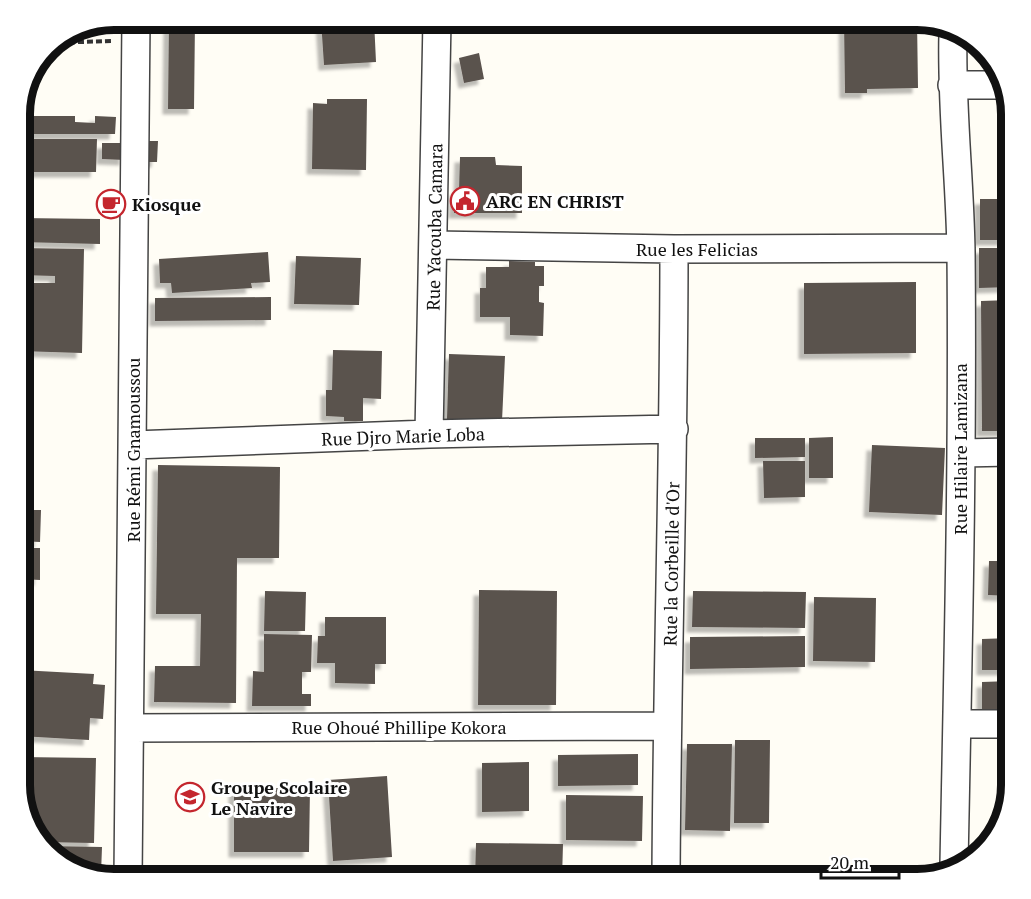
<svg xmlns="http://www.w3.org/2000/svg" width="1031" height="899" font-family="'PT Serif',serif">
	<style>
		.building { fill: #5a524d; filter: url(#shadow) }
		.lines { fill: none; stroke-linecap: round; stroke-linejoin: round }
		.minor-casing { stroke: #444; stroke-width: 30 }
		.path { stroke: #333; stroke-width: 4; stroke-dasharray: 6 3; stroke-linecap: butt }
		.minor { stroke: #fff; stroke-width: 27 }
		.labels { text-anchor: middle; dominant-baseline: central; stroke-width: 6; stroke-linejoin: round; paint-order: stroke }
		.poi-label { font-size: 18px; font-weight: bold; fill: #111; stroke: #fff; text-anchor: start }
		.street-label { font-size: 18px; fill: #111; stroke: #fff }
		.rim { fill: none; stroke: #111; stroke-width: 8 }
	</style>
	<defs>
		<filter id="shadow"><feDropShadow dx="-5.5" dy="5.5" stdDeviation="1.5" flood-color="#0004"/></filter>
	</defs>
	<rect width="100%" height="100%" fill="#fffdf5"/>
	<path class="building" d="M169,20H195L194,109H168Z
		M321,20H374L376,62L324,65Z
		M844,20H917L918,88L867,89V93H845Z
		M479,53L484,79L464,83L459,58Z
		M327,99H367L366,170L312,169L313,103L327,104Z
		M20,116H75V122L95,123V116L116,117L115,134H20Z
		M20,139H97L96,172H20Z
		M142,141H158L157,162H141Z
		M102,143H125V160L102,159Z
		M460,157H495L496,165L522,166V213H454L455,190H459Z
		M980,199H1011V240H980Z
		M20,218L100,219V244L20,242Z
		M20,248L84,249L82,353L20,351V337H31V319L20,318V283H55V276L20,275Z
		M979,248H1011V287L979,288Z
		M268,252L270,282L251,283L252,288L172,293L171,283H160L159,259Z
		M296,256L361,258L359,305L294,304Z
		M509,261L535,262V266H544V286H539V302L544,303L543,336L510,335V317H480V288H486V267H509Z
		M916,282V353L804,354V283Z
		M271,297V320L155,321V298Z
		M1011,300V431H982L981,301Z
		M333,350L382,351L381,399L363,398V421H344V417L326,416V390H332Z
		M449,354L505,356L502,421L447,419Z
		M833,437V478H809V438Z
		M755,438H805V457L755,458Z
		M872,445L945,448L942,515L869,512Z
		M763,461H805V497L764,498Z
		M158,465L280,467L279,558H237L236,703L154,702L155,666H200L201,614H156Z
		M20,510H41L40,542L20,541Z
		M20,548H40V580L20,579Z
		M989,561H1011V596L988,595Z
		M479,590L557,591L556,705H478Z
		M265,591L306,592L305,631H264Z
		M693,591L806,592L805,628L692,627Z
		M814,597L876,598L875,662L813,661Z
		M1011,608V631H1008L1007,609Z
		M325,617H386V664H375V684L335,683V663H317L318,636H325Z
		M264,634L312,635L311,672H302V694H311V706H252L253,671L264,672Z
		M805,636V667L690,669V637Z
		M1011,638V670H982V639Z
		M20,670L94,674L93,684L105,685L103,719L90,718L89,740L20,736Z
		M1011,681V714H982V682Z
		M735,740H770L769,823H734Z
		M687,744H732L730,831L685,830Z
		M638,754V785L558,786V755Z
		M20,757L96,758L94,843L43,842L20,791Z
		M529,762V811L482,812V763Z
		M387,776L392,857L333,861L328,780Z
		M234,788H310L309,852H234Z
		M566,795L643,796L642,841L566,840Z
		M476,843L563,844L562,879H475Z
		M45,846L102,847L101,874L47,852Z"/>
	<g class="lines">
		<g class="minor-casing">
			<path id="minor" d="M953,34C951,107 960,179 961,252C963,456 958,660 954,864
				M952,85H999
				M434,245L674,249L961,248
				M429,434L437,20
				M133,445L429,434L674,429
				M961,453L1011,452
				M957,724H1011
				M130,728L667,726
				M128,879L136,20
				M666,879C667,669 674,459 674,249"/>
		</g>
		<path class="path" d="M51,43L111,41"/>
		<use href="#minor" class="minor"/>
	</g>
	<defs>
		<g id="civic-ring" transform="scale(1.5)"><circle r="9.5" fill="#fff" stroke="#c4262e" stroke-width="1.5"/><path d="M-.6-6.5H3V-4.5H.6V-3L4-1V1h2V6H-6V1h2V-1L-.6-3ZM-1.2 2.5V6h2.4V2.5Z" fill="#c4262e"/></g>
		<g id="cafe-ring" transform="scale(1.5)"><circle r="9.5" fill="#fff" stroke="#c4262e" stroke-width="1.5"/><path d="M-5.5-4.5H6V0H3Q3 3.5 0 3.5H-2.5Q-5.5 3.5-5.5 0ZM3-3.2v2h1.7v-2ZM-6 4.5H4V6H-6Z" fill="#c4262e"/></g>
		<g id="school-ring" transform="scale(1.5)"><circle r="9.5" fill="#fff" stroke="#c4262e" stroke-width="1.5"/><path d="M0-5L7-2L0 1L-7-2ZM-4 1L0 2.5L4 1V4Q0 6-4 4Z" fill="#c4262e"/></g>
	</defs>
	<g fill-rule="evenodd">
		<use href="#civic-ring" x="465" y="201"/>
		<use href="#cafe-ring" x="111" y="204"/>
		<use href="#school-ring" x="190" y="797"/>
	</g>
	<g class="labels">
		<g class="poi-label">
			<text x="486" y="201">ARC EN CHRIST</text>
			<text x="132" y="204">Kiosque</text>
			<text x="211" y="787">Groupe Scolaire<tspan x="211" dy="21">Le Navire</tspan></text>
		</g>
		<g class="street-label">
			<text transform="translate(434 227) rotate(-89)">Rue Yacouba Camara</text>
			<text x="697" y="249">Rue les Felicias</text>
			<text transform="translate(403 436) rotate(-2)">Rue Djro Marie Loba</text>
			<text transform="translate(960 449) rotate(-90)">Rue Hilaire Lamizana</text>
			<text transform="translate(133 450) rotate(-90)">Rue Rémi Gnamoussou</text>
			<text transform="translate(671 564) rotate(-89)">Rue la Corbeille d'Or</text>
			<text x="399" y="727">Rue Ohoué Phillipe Kokora</text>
		</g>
	</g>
	<path d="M0 0H1031V899H0ZM114 30H917A84 84 0 0 1 1001 114V785A84 84 0 0 1 917 869H114A84 84 0 0 1 30 785V114A84 84 0 0 1 114 30Z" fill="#fff" fill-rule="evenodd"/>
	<path class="rim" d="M114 30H917A84 84 0 0 1 1001 114V785A84 84 0 0 1 917 869H114A84 84 0 0 1 30 785V114A84 84 0 0 1 114 30Z"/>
	<path d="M821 869v9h78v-9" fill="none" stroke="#111111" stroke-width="3"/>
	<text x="830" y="869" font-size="18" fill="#111111" stroke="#ffffff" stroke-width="4.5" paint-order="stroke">20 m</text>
</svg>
